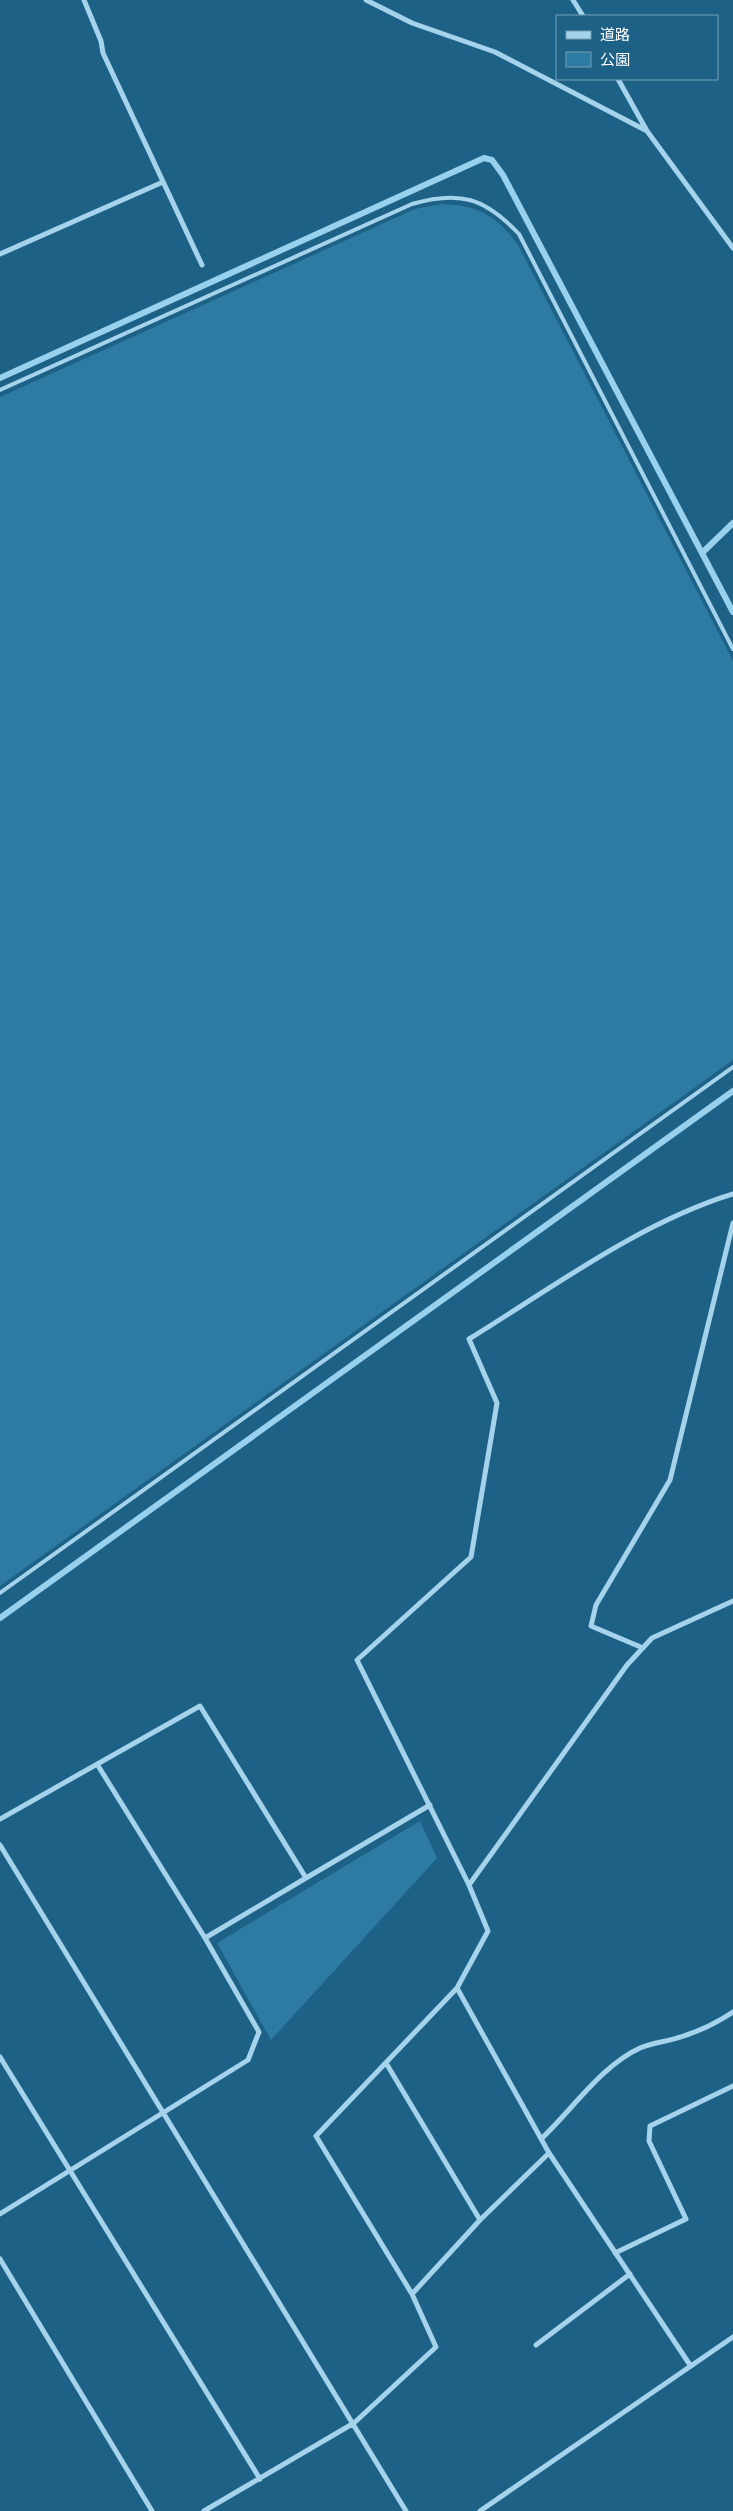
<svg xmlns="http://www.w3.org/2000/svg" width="733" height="2511" font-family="'Asap Condensed','Noto Sans JP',sans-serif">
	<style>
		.green { fill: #2d7ba3 }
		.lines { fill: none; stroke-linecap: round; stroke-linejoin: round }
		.stream { stroke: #98d1ed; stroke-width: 6 }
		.service { stroke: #a5d3eb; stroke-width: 4 }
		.minor { stroke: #a5d3eb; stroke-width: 5 }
	</style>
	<rect width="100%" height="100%" fill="#1d6186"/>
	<path class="green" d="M441,204C478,205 496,215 518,245L733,661V1060L0,1586V397L415,209Z
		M420,1821L437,1858L271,2040L217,1943Z"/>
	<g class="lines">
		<path class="stream" d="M0,378L484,158L492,160L503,175L733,612
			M702,553L733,523
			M0,1618L733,1091"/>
		<path class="service" d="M0,390L412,204C460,190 485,198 519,234L733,649
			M0,1593L733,1067"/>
		<path class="minor" d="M84,0L101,41L103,53L202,265
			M366,0L412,23L495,52L647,131
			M573,0L583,16
			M618,79L647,131L733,248
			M0,254L163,182
			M643,1648L591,1626L596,1605L670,1480L733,1223
			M0,1819L200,1706L306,1878L430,1805
			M0,1845L406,2511
			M469,1885L627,1665L652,1638L733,1601
			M205,1938L306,1878
			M457,1988L549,2153L690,2365
			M0,2057L260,2479
			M386,2063L480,2220
			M541,2139C572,2110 601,2066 640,2048C651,2043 665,2042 677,2038C698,2032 715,2024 733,2012
			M0,2214L248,2060L259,2032L205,1938L97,1764
			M615,2253L686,2219L649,2141L650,2126L733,2086
			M0,2259L152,2511
			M412,2294L480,2220L549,2153
			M536,2345L630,2274
			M204,2511L354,2423L436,2347L412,2294L316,2136L457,1988L488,1931L469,1885L357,1660L471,1557L497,1403L469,1339C552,1288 639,1223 733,1194
			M480,2511L733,2337"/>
	</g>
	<rect x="556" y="15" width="162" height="65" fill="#1d6186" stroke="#77a0b6"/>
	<rect x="566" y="31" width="25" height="8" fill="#a5d3eb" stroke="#77a0b6"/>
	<text x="600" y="40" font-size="15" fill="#ffffff">道路</text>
	<rect x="566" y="52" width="25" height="15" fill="#2d7ba3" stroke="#77a0b6"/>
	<text x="600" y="65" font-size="15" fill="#ffffff">公園</text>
</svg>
